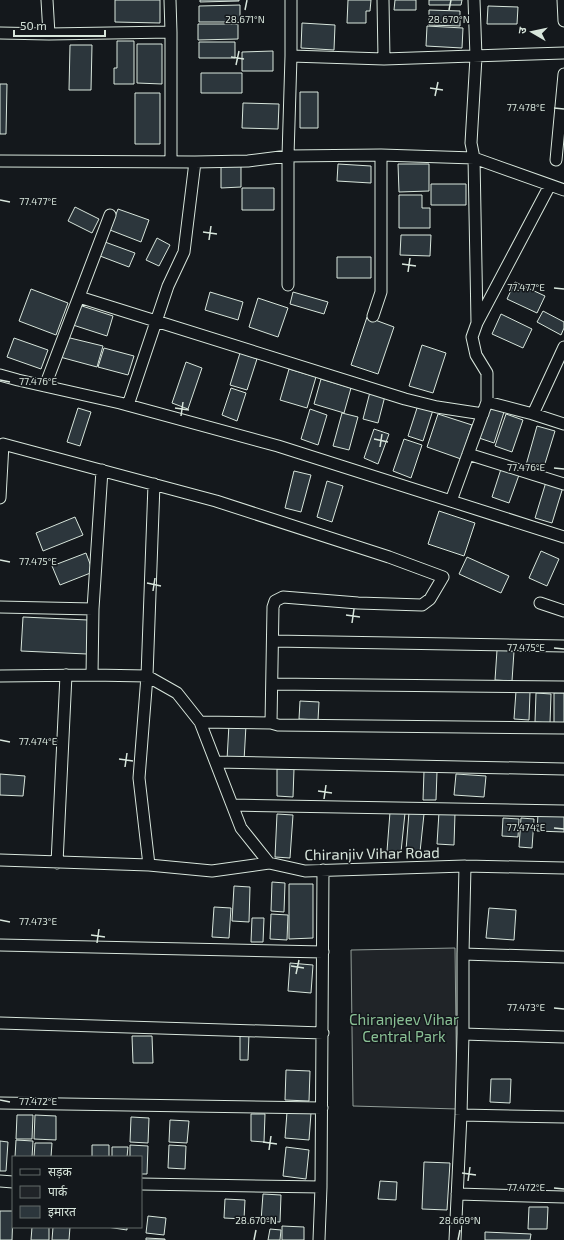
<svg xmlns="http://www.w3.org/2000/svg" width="564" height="1240" font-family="'Exo 2','Noto Sans Devanagari',sans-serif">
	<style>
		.green { fill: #202428; stroke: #939e99 }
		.building { fill: #2c363c; stroke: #d8e6dc }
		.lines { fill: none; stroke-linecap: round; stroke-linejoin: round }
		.street-casing { stroke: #d8e6dc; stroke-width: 13 }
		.street { stroke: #14181c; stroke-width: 11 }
		.ticks { fill: none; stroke: #d8e6dc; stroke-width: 1.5 }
		.labels { text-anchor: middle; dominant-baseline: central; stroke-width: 3; stroke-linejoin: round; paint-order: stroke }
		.street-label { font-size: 15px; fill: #d8e6dc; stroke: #14181c }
		.park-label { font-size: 15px; fill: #8ac095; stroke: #14181c }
		.ticks-label { font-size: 10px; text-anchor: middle; fill: #d8e6dc; stroke: #14181c; stroke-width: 3; stroke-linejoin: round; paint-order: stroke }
	</style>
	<rect width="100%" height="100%" fill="#14181c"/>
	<path class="green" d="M455,948L457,1109L353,1106L351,950Z"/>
	<path class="building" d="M115,0H160V23L115,22Z
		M200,0H239V1L200,2Z
		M348,0H371L370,11H366V23H347Z
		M395,0H416V10H394Z
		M429,0H462L461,5H429Z
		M240,5V22H199V6Z
		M488,6L518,7L517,24H487Z
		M429,10L460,11V26L429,25Z
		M302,23L335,25L334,50L301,48Z
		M198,24H238V39L198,40Z
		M427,26L463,28L462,48L426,46Z
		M117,41H134V84H114V68H117Z
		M199,42H235V58H199Z
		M137,44H162V84L137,83Z
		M70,45H92L91,90H69Z
		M273,51V71H242V52Z
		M201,73H242V93H201Z
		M0,84H7L6,134H0Z
		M300,92H318V128H300Z
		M135,93H160V144H135Z
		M243,103L279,104L278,129L242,128Z
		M338,164L371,166V183L337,181Z
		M398,164H429V191L399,192Z
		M221,166H241V187L221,188Z
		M431,184H466V205H431Z
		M242,188H274V210H242Z
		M399,195H422V208H430V228H399Z
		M75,207L99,219L92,233L68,221Z
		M118,209L149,220L141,242L110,230Z
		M401,235H431L430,256L400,255Z
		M157,238L170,245L159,266L146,260Z
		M105,242L135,253L129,267L100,256Z
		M337,257H371V278H337Z
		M515,282L545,296L537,313L507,299Z
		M31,289L68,303L56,335L19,321Z
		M210,292L243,302L238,320L205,310Z
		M293,292L328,302L324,314L290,304Z
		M258,298L288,308L278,337L249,327Z
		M79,305L113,316L107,336L73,325Z
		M543,311L564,322V328L561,335L537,322Z
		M501,314L532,329L523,348L492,334Z
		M367,317L394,327L378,374L351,365Z
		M66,337L103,346L97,367L60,357Z
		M14,338L48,350L41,369L7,357Z
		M422,345L446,353L433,393L409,386Z
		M104,348L134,356L128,375L98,367Z
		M240,353L257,359L247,390L230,385Z
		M186,362L202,368L188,409L172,403Z
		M289,369L316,377L307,408L280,400Z
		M321,379L351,388L344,413L314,404Z
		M231,388L246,393L237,421L222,415Z
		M370,392L385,396L378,423L363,419Z
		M490,404L505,409L494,443L479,438Z
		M418,405L433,410L423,441L408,436Z
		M78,408L91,412L80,446L67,442Z
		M310,409L327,415L318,445L301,439Z
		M342,413L358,417L349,450L333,446Z
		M438,414L472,425L461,459L427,447Z
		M506,414L523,420L512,452L495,446Z
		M537,426L555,431L543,470L526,465Z
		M374,429L389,434L378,464L364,458Z
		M404,439L422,445L411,478L393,471Z
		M501,469L519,475L509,503L492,497Z
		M294,471L311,475L301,512L285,508Z
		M327,481L343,486L332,522L317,517Z
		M546,482L563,487L552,523L535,518Z
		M439,511L475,523L464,556L428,544Z
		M75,517L83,535L43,551L36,533Z
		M541,551L559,559L547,586L529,578Z
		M86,553L93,572L60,585L52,566Z
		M467,557L509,576L501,593L459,574Z
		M23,617L88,620L87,654L21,651Z
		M497,650L514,651L512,681L495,680Z
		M516,691L530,692L529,720L514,719Z
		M536,693L551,694L550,723L535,722Z
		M554,693H564V723H554Z
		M300,701L319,702L318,720L299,719Z
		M229,724L246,725L244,761L227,760Z
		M277,769H294L293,797L277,796Z
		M424,771L437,772L436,800H423Z
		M0,774L25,776L23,796L0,795Z
		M456,774L486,776L484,797L454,795Z
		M390,812L405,813L401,852L387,851Z
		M409,812L424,814L420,852L406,850Z
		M439,812L455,813L454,845L437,844Z
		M277,814L293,815L290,858L275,857Z
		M538,814L564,815V832L537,831Z
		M503,818L519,819L518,837L502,836Z
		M521,818L534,819L532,848L519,847Z
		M272,882L285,883L284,912L271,911Z
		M289,884H313V938L289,939Z
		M234,886L250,887L249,922L232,921Z
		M214,907L231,908L229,938L212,937Z
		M489,908L516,910L514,940L486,938Z
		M271,914L288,915L287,940L270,939Z
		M252,918H264L263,942H251Z
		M290,963L313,965L311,993L288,991Z
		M240,1034H249L248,1060H240Z
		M132,1036H152L153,1063H133Z
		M286,1070L310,1071L309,1101L285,1100Z
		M491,1079H511L510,1103L490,1102Z
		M287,1112L311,1113L309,1140L285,1138Z
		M251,1114H265L264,1142L251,1141Z
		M17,1115H33L32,1139H16Z
		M35,1115L56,1116V1140L34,1139Z
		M131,1117L149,1118L148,1143L130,1142Z
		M170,1120L189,1121L187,1143L169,1142Z
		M16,1140L33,1141L32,1157H15Z
		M0,1141L8,1142L6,1171H0Z
		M35,1143H52L51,1157H34Z
		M92,1145H109V1157H92Z
		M130,1145L148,1146L147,1174H141V1157H130Z
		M169,1145L186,1146L185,1169L168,1168Z
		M112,1147H128L127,1157H112Z
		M286,1147L309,1150L306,1179L283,1176Z
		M424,1162L450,1163L447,1210L422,1209Z
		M380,1181L397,1182L396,1200L378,1199Z
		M263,1194L281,1195L280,1222L261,1221Z
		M225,1199L245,1200L244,1219L224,1218Z
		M529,1207H548L547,1229H528Z
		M0,1211H13L12,1240H0Z
		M148,1216L166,1218L164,1235L146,1233Z
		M282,1226L304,1227V1240H282Z
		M32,1227H49V1240H31Z
		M53,1227H70L69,1240H52Z
		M107,1227H127V1230Z
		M270,1229L281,1230L280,1240H268Z
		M485,1232L531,1234L530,1240H485Z
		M146,1238L165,1239V1240H146Z"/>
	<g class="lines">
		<g class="street-casing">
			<path id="street" d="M47,0L49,34
				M170,0L171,32V162
				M383,0L384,59
				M563,0L564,21
				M0,33L49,34L171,32
				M291,56L384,59L564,53
				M556,160L564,74
				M0,161L195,162L248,161L288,156L381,155L474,158L471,143L476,57L474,0
				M288,285V156L291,56V0
				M79,297L405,399L437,407L483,414
				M373,316L381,292V155
				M477,322L474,158L564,190
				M0,375L18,380L120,403L278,446L564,537
				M45,386L110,215
				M487,402L533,414L564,424
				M128,405L168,286L184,252L195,162
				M533,414L564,347
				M468,454L564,484
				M0,498L3,444L216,501L389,557L443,577L430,599L422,605L358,603L283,597L275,601L273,607L271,723
				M451,501L487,402V373L476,355L472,337L477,323L550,185
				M540,603L564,611
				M0,607L93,609
				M273,641L564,646
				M92,675L93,609L102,470
				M0,676L92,675L147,676L177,693L200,722L241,828L269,863L305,871L465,866L564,868
				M272,684L564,687
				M200,722L271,723L278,725L564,728
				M216,762L564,769
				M232,805L564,811
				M0,860L149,865L212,871L269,863
				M57,863L66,675
				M149,865L139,778L147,676L154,484
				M0,945L323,952
				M463,954L564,957
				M0,1023L323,1033
				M463,1034L564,1037
				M0,1103L322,1108
				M461,1115L564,1117
				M0,1181L13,1182
				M141,1184L321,1187
				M457,1194L564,1197
				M319,1240L321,1187L323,870
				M455,1240L461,1115L463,1034V954L465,866"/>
		</g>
		<use href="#street" class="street"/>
	</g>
	<path class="ticks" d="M245,10L247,0M449,10L451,0M231,57L244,59M236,65L239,51M430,88L443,90M435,96L438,82M554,108L564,109M0,200L10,202M203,232L217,234M209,240L211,226M402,264L416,266M408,272L410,258M554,288L564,289M0,380L10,382M175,408L189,410M181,416L183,402M374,439L388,442M380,447L382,434M554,468L564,469M0,560L10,562M147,583L161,586M153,591L155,578M346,615L360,617M352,623L354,609M554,648L564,649M0,740L10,742M119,759L133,761M125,767L127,753M318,791L332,793M324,799L326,785M554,828L564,829M0,920L10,922M91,935L105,937M97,943L99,929M291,966L304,968M296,974L299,960M554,1008L564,1009M0,1100L10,1102M263,1142L277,1144M269,1150L271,1136M462,1173L476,1175M468,1181L470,1167M554,1188L564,1189M254,1240L256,1230M458,1240L460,1230"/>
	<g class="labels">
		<g class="street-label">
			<text transform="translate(372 853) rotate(-1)">Chiranjiv Vihar Road</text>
		</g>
		<g class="park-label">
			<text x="404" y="1019">Chiranjeev Vihar<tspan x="404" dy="17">Central Park</tspan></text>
		</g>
	</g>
	<g class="ticks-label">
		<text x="245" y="23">28.671°N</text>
		<text x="449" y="23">28.670°N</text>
		<text x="526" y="111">77.478°E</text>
		<text x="38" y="205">77.477°E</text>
		<text x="526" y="291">77.477°E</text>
		<text x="38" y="385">77.476°E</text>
		<text x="526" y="471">77.476°E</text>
		<text x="38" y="565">77.475°E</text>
		<text x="526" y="651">77.475°E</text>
		<text x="38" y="745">77.474°E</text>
		<text x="526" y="831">77.474°E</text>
		<text x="38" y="925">77.473°E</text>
		<text x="526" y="1011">77.473°E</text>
		<text x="38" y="1105">77.472°E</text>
		<text x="526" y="1191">77.472°E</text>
		<text x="256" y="1224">28.670°N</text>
		<text x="460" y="1224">28.669°N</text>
	</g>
	<rect x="12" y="1156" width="130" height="72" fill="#14181c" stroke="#626a69"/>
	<rect x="20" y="1169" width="20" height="6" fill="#14181c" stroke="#626a69"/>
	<text x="48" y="1176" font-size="12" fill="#d8e6dc">सड़क</text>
	<rect x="20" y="1186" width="20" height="12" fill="#202428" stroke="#626a69"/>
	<text x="48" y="1196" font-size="12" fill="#d8e6dc">पार्क</text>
	<rect x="20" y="1206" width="20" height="12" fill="#2c363c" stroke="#626a69"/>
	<text x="48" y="1216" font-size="12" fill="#d8e6dc">इमारत</text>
	<g transform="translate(532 32) rotate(279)" stroke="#14181c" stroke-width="3" paint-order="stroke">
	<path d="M0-3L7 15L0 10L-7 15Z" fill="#d8e6dc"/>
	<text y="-6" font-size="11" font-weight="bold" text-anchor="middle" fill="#d8e6dc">उ</text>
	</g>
	<path d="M14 30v6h91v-6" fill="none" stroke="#d8e6dc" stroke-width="2"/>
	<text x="20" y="30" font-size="12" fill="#d8e6dc" stroke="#14181c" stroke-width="3" paint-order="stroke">50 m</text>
</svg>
